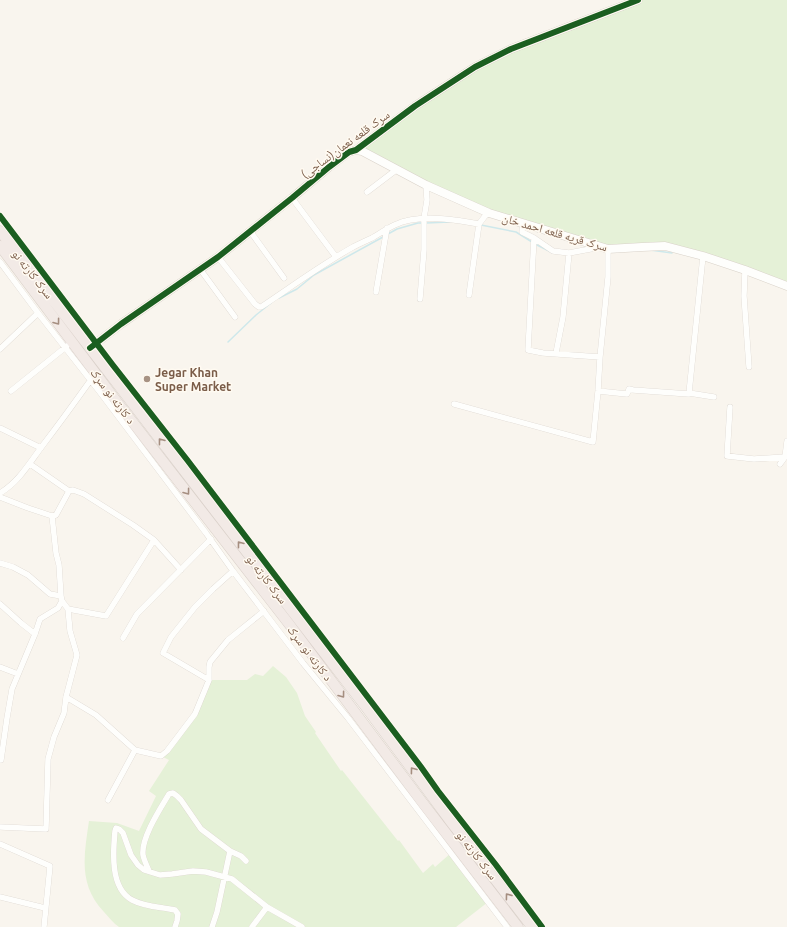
<svg xmlns="http://www.w3.org/2000/svg" width="787" height="927" font-family="Ubuntu,'Noto Naskh Arabic',sans-serif">
	<style>
		.green { fill: #e5f1d7 }
		.lines { fill: none; stroke-linecap: round; stroke-linejoin: round }
		.stream { stroke: #cee8eb; stroke-width: 1.5 }
		.street-casing { stroke: #d9d2cb; stroke-width: 6 }
		.secondary-casing { stroke: #d9d2c9; stroke-width: 9 }
		.highway-casing { stroke: #dad1ca; stroke-width: 11 }
		.street { stroke: #fefefc; stroke-width: 5.5 }
		.secondary { stroke: #fefefc; stroke-width: 8 }
		.highway { stroke: #f2eae6; stroke-width: 10 }
		.cycleway-casing { stroke: #fffaf1; stroke-width: 8 }
		.cycleway { stroke: #1b5e20; stroke-width: 6 }
		.oneway { stroke: #a58e80 }
		.poi-dot { fill: #a79283; stroke: #fffaf1; stroke-width: 1.5 }
		.labels { text-anchor: middle; dominant-baseline: central; stroke-width: 3; stroke-linejoin: round; paint-order: stroke }
		.street-label { font-size: 12px; fill: #7b5d49; stroke: #fffaf1 }
		.poi-label { font-size: 12px; font-weight: bold; fill: #7b5d49; stroke: #fffaf1; text-anchor: start }
	</style>
	<rect width="100%" height="100%" fill="#f9f5ee"/>
	<path class="green" d="M638,0H787V286L665,246L608,249L489,213L362,151L382,130L475,67Z
		M273,666L286,677L297,693L305,716L316,732L315,733L341,771L342,770L398,841L399,840L423,873L433,864L435,867L451,853L488,902L456,927H119C113,923 109,917 104,912C78,885 84,855 89,821L117,823L139,831L156,796L149,791L169,760L161,756L195,714L209,680H247L255,674L263,676Z"/>
	<g class="lines">
		<path class="stream" d="M426,223L450,222
			M481,225L516,232L532,242
			M388,234L397,229L418,223H422
			M535,244L553,253
			M650,250L672,253
			M279,298L297,289L314,275L383,237
			M228,342L256,315L271,303"/>
		<g class="street-casing">
			<path id="street" d="M367,192L396,170
				M292,198L336,257
				M0,216L112,364L188,461L421,767L438,791L496,865L542,927
				M523,223L522,232L534,238L553,251L569,253L601,247
				M250,231L284,278
				M534,238L528,350L543,353L600,357
				M218,257L255,304L259,307H261C291,287 321,265 353,247C359,244 365,241 372,238C384,231 396,222 410,220C432,216 457,220 479,224
				M0,262L38,313L99,391L206,533L233,571L303,663L348,718L507,927
				M200,269L235,317
				M745,270L744,296L749,367
				M376,292L387,228
				M469,295L479,224L485,216L489,213
				M420,299L424,250V218L427,200L426,185
				M0,349L38,313
				M556,353L563,317L569,253
				M11,391L67,346
				M598,391L627,394L629,389L633,390L689,394V393L714,397
				M689,393L703,256
				M454,404L593,442L598,391L600,357L608,277V249
				M730,407L727,456L754,459L785,457
				M0,428L41,448
				M30,464L69,491L73,490L84,494L133,525L154,540L181,570
				M780,464L785,457L787,441
				M0,493C19,482 30,462 43,445C59,424 75,402 90,381
				M0,497L28,508L52,516
				M0,563L13,567L28,575L50,594L61,596
				M0,604L21,623L35,634
				M68,609L106,616L154,540
				M123,638L137,614L211,539
				M0,667L18,674
				M209,680L163,653L171,637L195,607L213,589L233,571
				M66,697L96,715L135,750L161,756L167,751L195,714L209,680V667L210,662L228,640L264,611
				M0,760H1L7,718L12,689L35,634L40,619L58,608L62,601
				M108,800L135,750
				M0,827L46,829L48,759L54,737L64,713L66,697L77,655L70,631L68,609L62,601L61,596L59,565L56,553L52,516L56,515L69,491
				M0,844L50,866L44,927
				M149,871C147,866 144,860 143,855C141,838 160,809 169,794L173,793L177,796L181,800L201,829L230,851L241,856L246,861
				M0,897L45,908
				M175,927L177,921L178,914L175,910C161,907 145,907 132,900C110,888 113,852 115,831L116,828L119,829L123,833L131,855L138,865L144,870L160,875L172,874L193,871L206,872L232,879L267,907L302,927
				M212,927L217,912L230,851
				M252,927L267,907"/>
		</g>
		<g class="secondary-casing">
			<path id="secondary" d="M356,150L362,151L426,185L489,213L608,249L642,247L665,246L703,256L745,270L787,286
				M90,348L121,324L218,257L292,198L329,167L349,152L356,150L415,106L475,67L511,49L638,0"/>
		</g>
		<g class="highway-casing">
			<path id="highway" d="M0,231L365,706L451,822L532,927
				M0,246L117,402L289,624L422,802L518,927"/>
		</g>
		<use href="#street" class="street"/>
		<use href="#secondary" class="secondary"/>
		<use href="#highway" class="highway"/>
		<g class="cycleway-casing">
			<path id="cycleway" d="M0,216L112,364L188,461L421,767L438,791L496,865L542,927
				M90,348L121,324L218,257L292,198L329,167L349,152L356,150L415,106L475,67L511,49L638,0"/>
		</g>
		<use href="#cycleway" class="cycleway"/>
	</g>
	<defs><path id="oneway-chevron" d="M-2-3.5L2.5 0L-2 3.5" fill="none" stroke-width="1.6" stroke-linecap="round" stroke-linejoin="round"/></defs>
	<g class="oneway">
		<use href="#oneway-chevron" transform="translate(57 322) rotate(53)"/>
		<use href="#oneway-chevron" transform="translate(161 441) rotate(-128)"/>
		<use href="#oneway-chevron" transform="translate(187 492) rotate(53)"/>
		<use href="#oneway-chevron" transform="translate(240 544) rotate(-128)"/>
		<use href="#oneway-chevron" transform="translate(342 695) rotate(53)"/>
		<use href="#oneway-chevron" transform="translate(413 770) rotate(-127)"/>
		<use href="#oneway-chevron" transform="translate(508 896) rotate(-127)"/>
	</g>
	<circle class="poi-dot" cx="147" cy="379" r="4"/>
	<g class="labels">
		<g class="street-label">
			<text transform="translate(345 144) rotate(-36)">سرک قلعه نعمان(نساجی)</text>
			<text transform="translate(555 232) rotate(16)">سرک قریه قلعه احمد خان</text>
			<text transform="translate(33 274) rotate(52)">سرک کارته نو</text>
			<text transform="translate(113 396) rotate(53)">د کارته نو سړک</text>
			<text transform="translate(267 579) rotate(52)">سرک کارته نو</text>
			<text transform="translate(310 653) rotate(53)">د کارته نو سړک</text>
			<text transform="translate(477 855) rotate(52)">سرک کارته نو</text>
		</g>
		<g class="poi-label">
			<text x="155" y="372">Jegar Khan<tspan x="155" dy="14">Super Market</tspan></text>
		</g>
	</g>
</svg>
